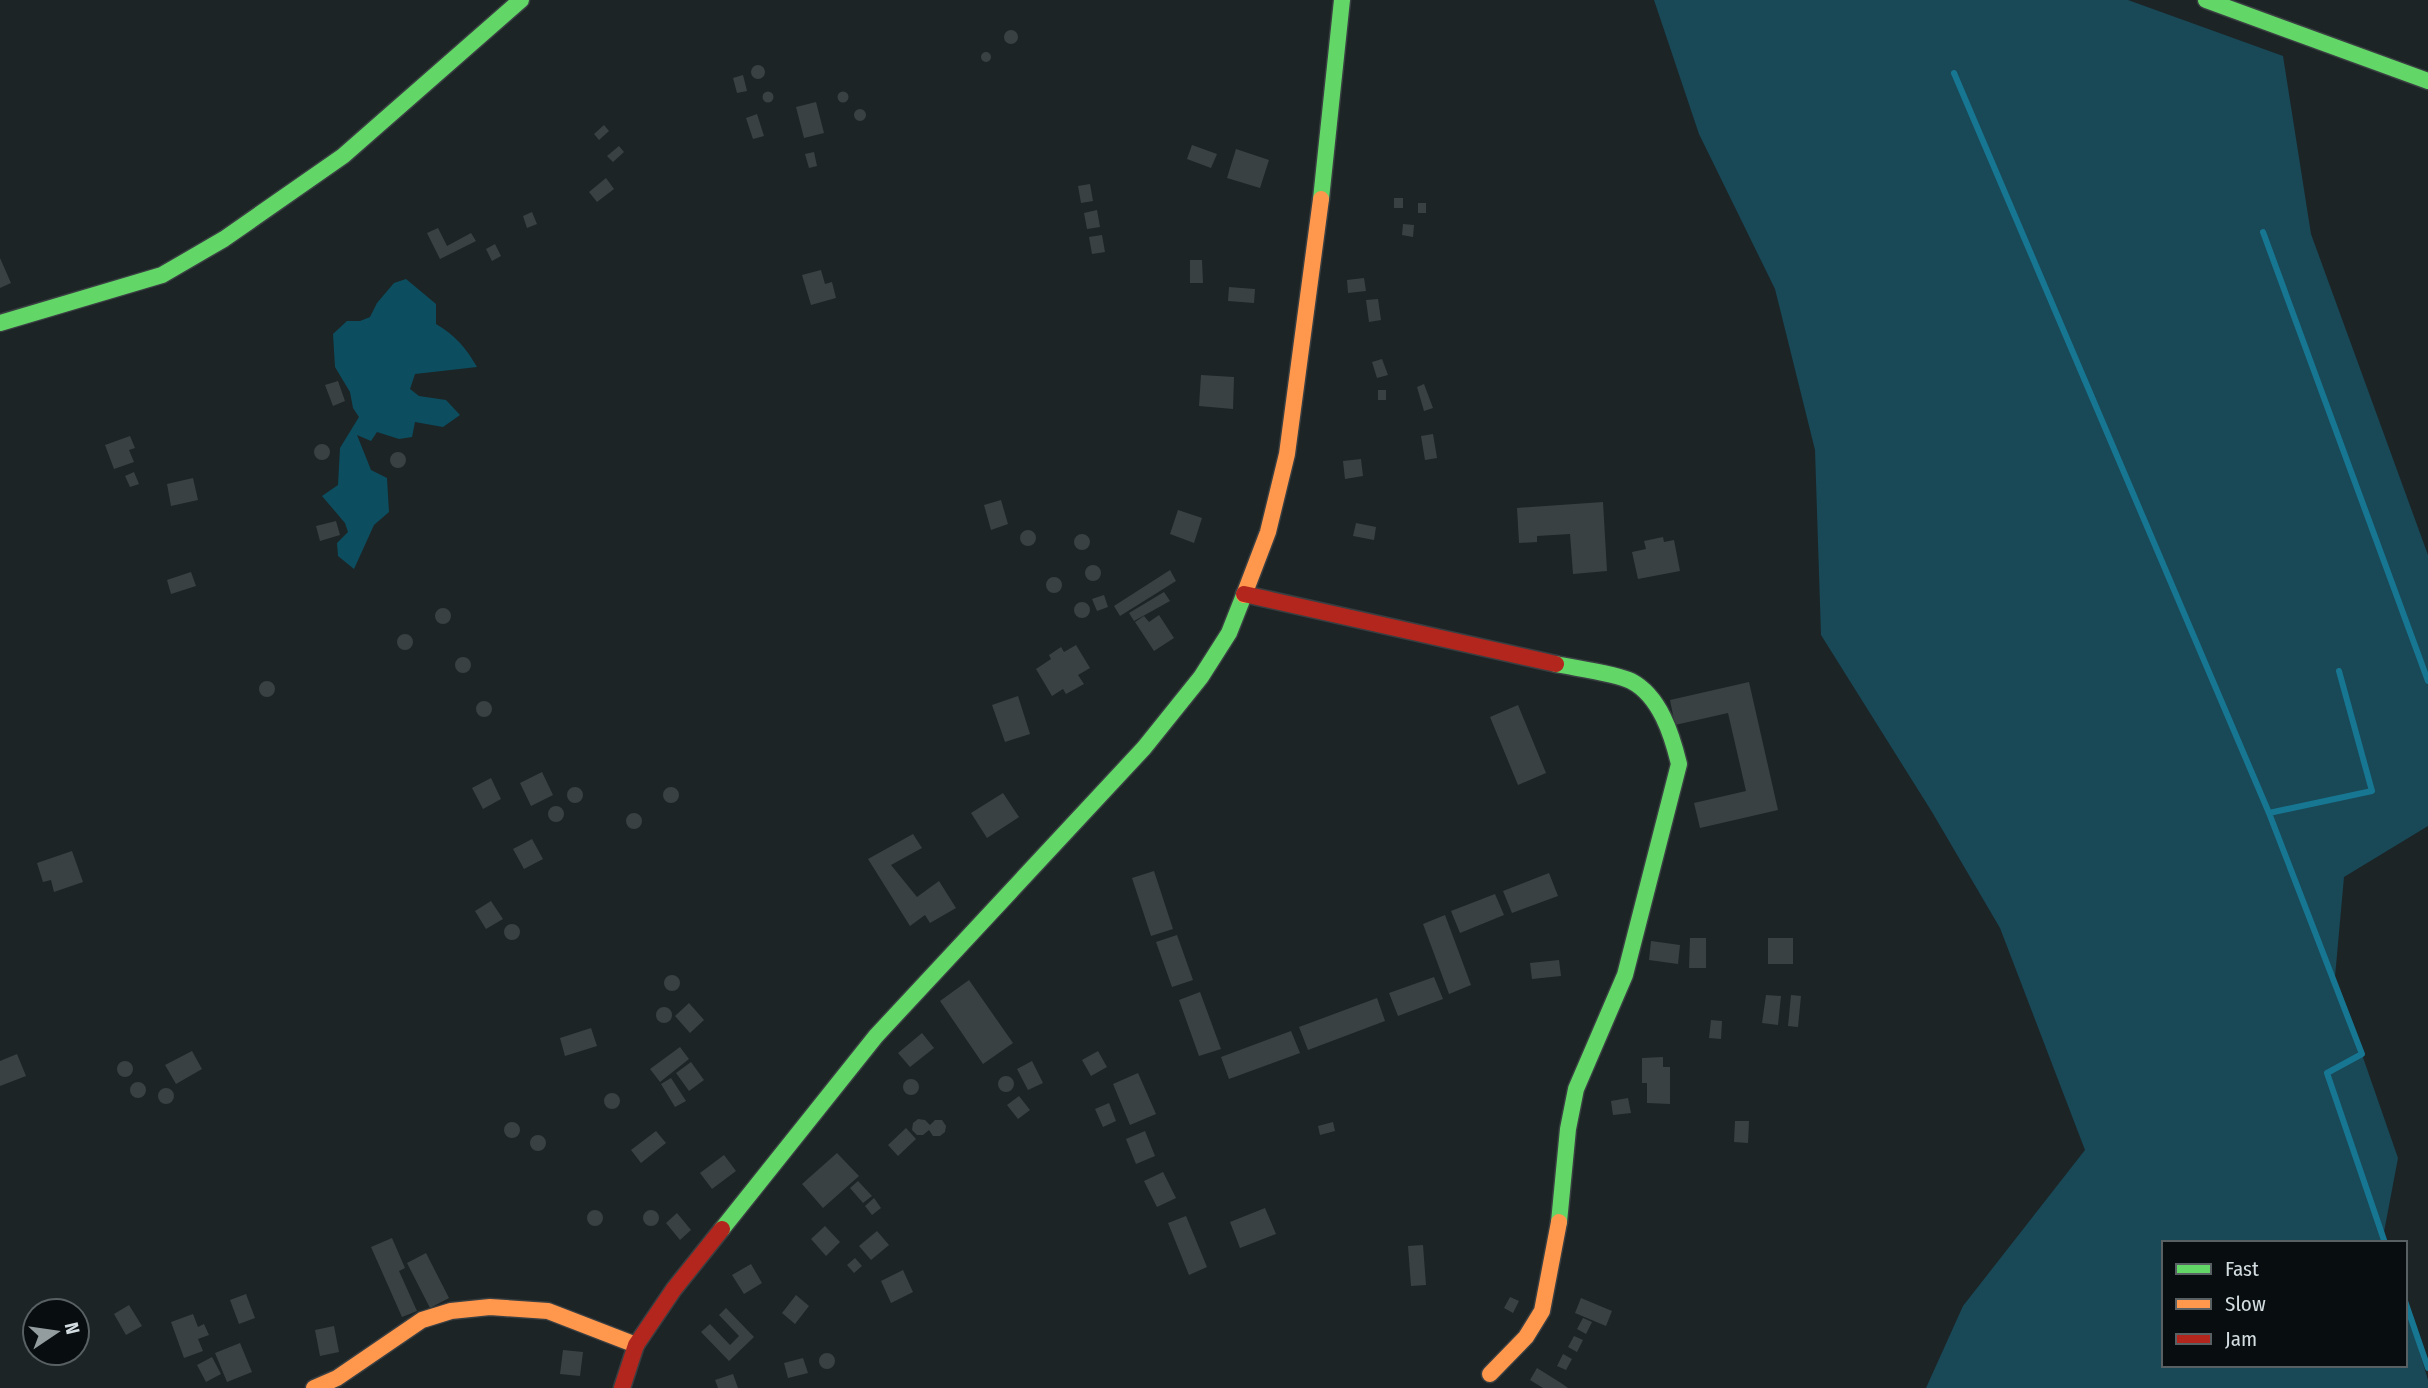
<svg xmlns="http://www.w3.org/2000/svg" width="2428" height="1388" font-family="'Fira Sans Condensed',sans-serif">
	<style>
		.green { fill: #194857 }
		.forest { fill: #0c4e5f }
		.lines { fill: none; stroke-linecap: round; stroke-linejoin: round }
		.stream { stroke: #177792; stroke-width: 6 }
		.building { fill: #3a4143 }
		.fast-casing { stroke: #393e41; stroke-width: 19 }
		.slow-casing { stroke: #393e41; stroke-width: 19 }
		.jam-casing { stroke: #393e41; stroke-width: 19 }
		.fast { stroke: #63d668; stroke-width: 16 }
		.slow { stroke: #ff974d; stroke-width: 16 }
		.jam { stroke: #b3261e; stroke-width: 16 }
	</style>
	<rect width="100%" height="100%" fill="#1c2426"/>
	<path class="green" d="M1654,0H2128L2283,56L2311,234L2428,555V826L2344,877L2335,977L2398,1158L2384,1232L2387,1243H2164V1365H2405V1304L2428,1380V1388H1926L1963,1306L2085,1150L2000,928L1932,812L1821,635L1815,450L1775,289L1699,134Z"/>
	<path class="forest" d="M406,279L436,304V324C455,335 466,348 477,367L415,374L410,389L419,396L446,400L460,415L443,427L415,422L412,437L399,439L377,432L371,441L357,435L371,470L387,478L389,512L374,525L354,569L338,556L337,543L348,532L345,523L322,496L338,485L340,448L359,417L353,408L350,392L335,367L333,334L347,321H360L370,317L377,303L394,283Z"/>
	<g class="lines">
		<path class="stream" d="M1954,73L2269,813
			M2263,232L2428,681
			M2339,671L2372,791L2269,813L2362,1054L2327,1073L2385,1243
			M2405,1301L2428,1368"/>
	</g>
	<path class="building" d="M1004 37a7 7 0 1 1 14 0a7 7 0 1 1-14 0Z
		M981 57a5 5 0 1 1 10 0a5 5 0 1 1-10 0Z
		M751 72a7 7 0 1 1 14 0a7 7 0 1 1-14 0Z
		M743,75L747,91L737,93L733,78Z
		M837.5 97a5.5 5.5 0 1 1 11 0a5.5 5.5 0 1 1-11 0Z
		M762.5 97a5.5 5.5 0 1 1 11 0a5.5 5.5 0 1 1-11 0Z
		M816,102L824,133L804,138L796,107Z
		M854 115a6 6 0 1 1 12 0a6 6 0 1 1-12 0Z
		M757,114L764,136L753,139L746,118Z
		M604,125L609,131L599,140L594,134Z
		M1192,145L1217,154L1211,168L1187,159Z
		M619,146L624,152L613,162L607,156Z
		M1236,149L1269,160L1260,188L1227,178Z
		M814,152L817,166L809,168L805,154Z
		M606,178L614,189L597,202L589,192Z
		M1090,184L1093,201L1081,203L1078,186Z
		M1394,198H1403V208H1394Z
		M1418,203H1426V213H1418Z
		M1097,210L1100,227L1087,229L1084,213Z
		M532,212L537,224L527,228L523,216Z
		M1403,224L1414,225L1413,237L1402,235Z
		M438,228L447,246L471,233L476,241L440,259L427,233Z
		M1102,235L1105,252L1092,254L1089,237Z
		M495,244L501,256L492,261L486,249Z
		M0,258L11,283L0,288Z
		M1190,260H1202L1203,283H1190Z
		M821,270L825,284L832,282L836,298L811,305L802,275Z
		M1364,278L1366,291L1348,293L1347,280Z
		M1229,287L1255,289L1254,303L1228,301Z
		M1378,299L1381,320L1369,322L1366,300Z
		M1382,359L1388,375L1377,378L1372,362Z
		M1201,375L1234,377L1233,409L1199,406Z
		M338,381L345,401L333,406L325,385Z
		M1424,384L1433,408L1424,411L1417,387Z
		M1378,390H1386V400H1378Z
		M1433,434L1437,458L1425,460L1421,436Z
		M130,436L135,448L129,450L134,462L114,469L105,445Z
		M314 452a8 8 0 1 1 16 0a8 8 0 1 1-16 0Z
		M390 460a8 8 0 1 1 16 0a8 8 0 1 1-16 0Z
		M1361,459L1363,476L1345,479L1343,461Z
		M134,472L139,484L130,487L125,476Z
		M193,478L198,500L171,506L167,484Z
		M1001,500L1008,524L991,530L984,505Z
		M1603,502L1607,571L1573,574L1570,534L1537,536V542L1519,543L1517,508Z
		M1178,510L1202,518L1194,543L1170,534Z
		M336,521L340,535L320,541L316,526Z
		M1356,523L1376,527L1374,540L1353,536Z
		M1020 538a8 8 0 1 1 16 0a8 8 0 1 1-16 0Z
		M1074 542a8 8 0 1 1 16 0a8 8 0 1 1-16 0Z
		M1663,537L1664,542L1674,540L1680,571L1638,579L1632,552L1646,549L1644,541Z
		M1085 573a8 8 0 1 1 16 0a8 8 0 1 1-16 0Z
		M1170,570L1176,581L1120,616L1114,606Z
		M191,572L196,586L171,594L167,580Z
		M1046 585a8 8 0 1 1 16 0a8 8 0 1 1-16 0Z
		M1164,592L1170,601L1134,621L1129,613Z
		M1104,595L1108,607L1097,611L1092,599Z
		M1074 610a8 8 0 1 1 16 0a8 8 0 1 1-16 0Z
		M435 616a8 8 0 1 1 16 0a8 8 0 1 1-16 0Z
		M1159,615L1174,638L1154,651L1135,622L1144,616L1149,622Z
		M397 642a8 8 0 1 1 16 0a8 8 0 1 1-16 0Z
		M1076,645L1090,668L1078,675L1084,684L1066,694L1063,689L1052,696L1036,669L1051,659L1049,655L1061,647L1064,652Z
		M455 665a8 8 0 1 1 16 0a8 8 0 1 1-16 0Z
		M259 689a8 8 0 1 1 16 0a8 8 0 1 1-16 0Z
		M1749,682L1778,810L1700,828L1694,803L1746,791L1728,713L1675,725L1670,700Z
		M1018,696L1030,734L1005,742L992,705Z
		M476 709a8 8 0 1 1 16 0a8 8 0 1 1-16 0Z
		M1518,705L1546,773L1518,785L1490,717Z
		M542,772L553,795L531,806L520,783Z
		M491,778L501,799L483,809L472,788Z
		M567 795a8 8 0 1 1 16 0a8 8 0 1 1-16 0Z
		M663 795a8 8 0 1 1 16 0a8 8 0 1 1-16 0Z
		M1003,793L1019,817L987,838L971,813Z
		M548 814a8 8 0 1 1 16 0a8 8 0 1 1-16 0Z
		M626 821a8 8 0 1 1 16 0a8 8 0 1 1-16 0Z
		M913,834L922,848L891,865L917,897L939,881L956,908L930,923L925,915L910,926L868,859Z
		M532,839L543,859L524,869L513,849Z
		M72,851L83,882L54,892L51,880L43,882L37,863Z
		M1154,871L1173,929L1151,936L1132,878Z
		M1549,873L1558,896L1512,913L1503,891Z
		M1495,894L1504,915L1460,933L1451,911Z
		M491,901L503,919L486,929L475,911Z
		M1445,915L1471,985L1449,994L1423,924Z
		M504 932a8 8 0 1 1 16 0a8 8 0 1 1-16 0Z
		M1177,935L1193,980L1172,987L1156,942Z
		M1690,938H1706V968H1689Z
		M1768,938H1793V964H1768Z
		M1651,941L1680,945L1678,964L1649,960Z
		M1559,960L1561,976L1532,979L1530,963Z
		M664 983a8 8 0 1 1 16 0a8 8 0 1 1-16 0Z
		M1434,977L1443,999L1398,1016L1389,993Z
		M969,980L1013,1043L983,1064L940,1001Z
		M1200,992L1221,1049L1199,1056L1179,1000Z
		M1766,995L1781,996L1778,1025L1762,1023Z
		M1791,995L1801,996L1798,1027L1788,1026Z
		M1377,998L1385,1021L1308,1050L1299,1027Z
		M689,1003L704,1020L690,1033L675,1016Z
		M656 1015a8 8 0 1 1 16 0a8 8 0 1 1-16 0Z
		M1711,1020L1722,1021L1721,1039L1709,1038Z
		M591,1028L597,1046L565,1056L560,1038Z
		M1291,1031L1300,1053L1229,1079L1221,1057Z
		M922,1033L934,1048L910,1067L898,1053Z
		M680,1047L689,1059L660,1082L650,1069Z
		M192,1051L202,1069L176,1084L165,1065Z
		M1098,1051L1107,1067L1091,1076L1082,1060Z
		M17,1054L26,1076L0,1086V1061Z
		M1663,1057V1067H1670V1104L1647,1103V1083H1642V1058Z
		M1032,1061L1043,1083L1028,1090L1017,1069Z
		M117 1069a8 8 0 1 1 16 0a8 8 0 1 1-16 0Z
		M691,1062L704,1080L689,1091L676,1073Z
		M1138,1073L1156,1114L1130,1125L1113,1084Z
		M998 1084a8 8 0 1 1 16 0a8 8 0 1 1-16 0Z
		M671,1078L686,1101L675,1107L661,1084Z
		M903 1087a8 8 0 1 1 16 0a8 8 0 1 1-16 0Z
		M130 1090a8 8 0 1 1 16 0a8 8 0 1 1-16 0Z
		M158 1096a8 8 0 1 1 16 0a8 8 0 1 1-16 0Z
		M604 1101a8 8 0 1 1 16 0a8 8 0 1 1-16 0Z
		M1019,1096L1030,1110L1018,1119L1007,1105Z
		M1628,1098L1631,1113L1613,1115L1611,1101Z
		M1109,1103L1116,1121L1103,1127L1095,1109Z
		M918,1119L925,1120L930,1125L935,1120H942L946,1126L945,1132L940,1136H933L929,1130L923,1135H917L912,1130L913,1123Z
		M1735,1121H1749L1748,1143L1734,1142Z
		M1333,1122L1335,1131L1320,1135L1318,1126Z
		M504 1130a8 8 0 1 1 16 0a8 8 0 1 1-16 0Z
		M906,1128L916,1139L898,1156L888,1145Z
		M656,1131L666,1143L641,1163L631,1150Z
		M1145,1131L1155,1156L1136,1164L1126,1139Z
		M530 1143a8 8 0 1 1 16 0a8 8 0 1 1-16 0Z
		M837,1153L859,1176L823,1208L802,1184Z
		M724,1155L736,1171L712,1189L700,1173Z
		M1163,1172L1176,1198L1157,1207L1144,1181Z
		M858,1181L872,1196L863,1203L850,1188Z
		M874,1198L881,1208L872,1215L865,1206Z
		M1265,1208L1276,1234L1240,1248L1230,1222Z
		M587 1218a8 8 0 1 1 16 0a8 8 0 1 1-16 0Z
		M643 1218a8 8 0 1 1 16 0a8 8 0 1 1-16 0Z
		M677,1213L691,1230L680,1240L666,1223Z
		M1186,1216L1207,1267L1189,1275L1168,1223Z
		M825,1226L840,1242L826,1256L811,1239Z
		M877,1231L889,1245L871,1260L859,1246Z
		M392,1238L405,1268L399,1271L417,1311L402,1317L371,1247Z
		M1423,1245L1426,1285L1411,1286L1408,1246Z
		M426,1253L449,1298L430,1308L407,1263Z
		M855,1258L862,1266L854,1273L847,1265Z
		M751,1264L762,1283L744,1294L732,1275Z
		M903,1270L913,1292L891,1303L881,1281Z
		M246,1294L255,1318L239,1324L230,1300Z
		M796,1295L809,1306L795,1324L782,1313Z
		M1510,1297L1519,1301L1513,1313L1504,1308Z
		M1581,1298L1612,1311L1606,1326L1575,1313Z
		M129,1305L142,1326L126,1335L114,1314Z
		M726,1308L754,1337L729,1361L701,1332L710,1324L730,1345L739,1336L719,1315Z
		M193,1314L198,1327L204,1324L209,1335L198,1339L203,1351L184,1358L171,1322Z
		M1583,1318L1592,1322L1586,1334L1577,1329Z
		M334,1326L339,1352L320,1356L315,1330Z
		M1574,1336L1583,1340L1577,1352L1568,1347Z
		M240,1343L252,1372L227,1382L215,1353Z
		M563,1350L583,1352L580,1376L560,1374Z
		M819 1361a8 8 0 1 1 16 0a8 8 0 1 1-16 0Z
		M1563,1354L1572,1359L1566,1370L1557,1366Z
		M212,1357L221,1374L206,1382L197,1365Z
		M803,1358L808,1373L788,1378L784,1363Z
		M1537,1368L1561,1383L1568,1388H1543L1530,1380Z
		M733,1374L738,1388H718L715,1380Z"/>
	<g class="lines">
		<g class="fast-casing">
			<path id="fast" d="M2206,0L2428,81
				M1321,199L1342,0
				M0,323L162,275L224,239L343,156L521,0
				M1556,664C1574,668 1615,673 1631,681C1660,696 1672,735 1679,764L1625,975L1576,1089L1568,1129L1559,1222
				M722,1229L876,1036L1144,748L1201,677L1229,633L1244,595"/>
		</g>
		<g class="slow-casing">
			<path id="slow" d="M1244,595L1268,532L1287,454L1321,199
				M1490,1374L1526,1337L1542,1311L1559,1222
				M314,1388L337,1378L422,1320L451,1311L490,1307L548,1311L636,1345"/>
		</g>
		<g class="jam-casing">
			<path id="jam" d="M1244,594L1556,664
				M622,1388L636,1345L674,1289L722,1229"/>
		</g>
		<use href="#fast" class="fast"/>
		<use href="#slow" class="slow"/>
		<use href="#jam" class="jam"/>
	</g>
	<rect x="2162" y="1241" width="245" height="126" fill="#080e10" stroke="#596063" stroke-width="2"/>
	<rect x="2176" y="1264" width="35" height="10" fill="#63d668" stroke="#596063" stroke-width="2"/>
	<text x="2225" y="1276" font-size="21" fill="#d3dce0">Fast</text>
	<rect x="2176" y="1299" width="35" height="10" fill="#ff974d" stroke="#596063" stroke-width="2"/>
	<text x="2225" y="1311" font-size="21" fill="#d3dce0">Slow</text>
	<rect x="2176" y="1334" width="35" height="10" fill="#b3261e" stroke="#596063" stroke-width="2"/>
	<text x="2225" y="1346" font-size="21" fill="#d3dce0">Jam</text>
	<g transform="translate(56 1332) rotate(77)"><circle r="33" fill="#080e10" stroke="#596063" stroke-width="2"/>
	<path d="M0-5L12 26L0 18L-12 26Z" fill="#939c9f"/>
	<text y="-10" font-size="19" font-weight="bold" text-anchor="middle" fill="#d3dce0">N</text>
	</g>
</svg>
